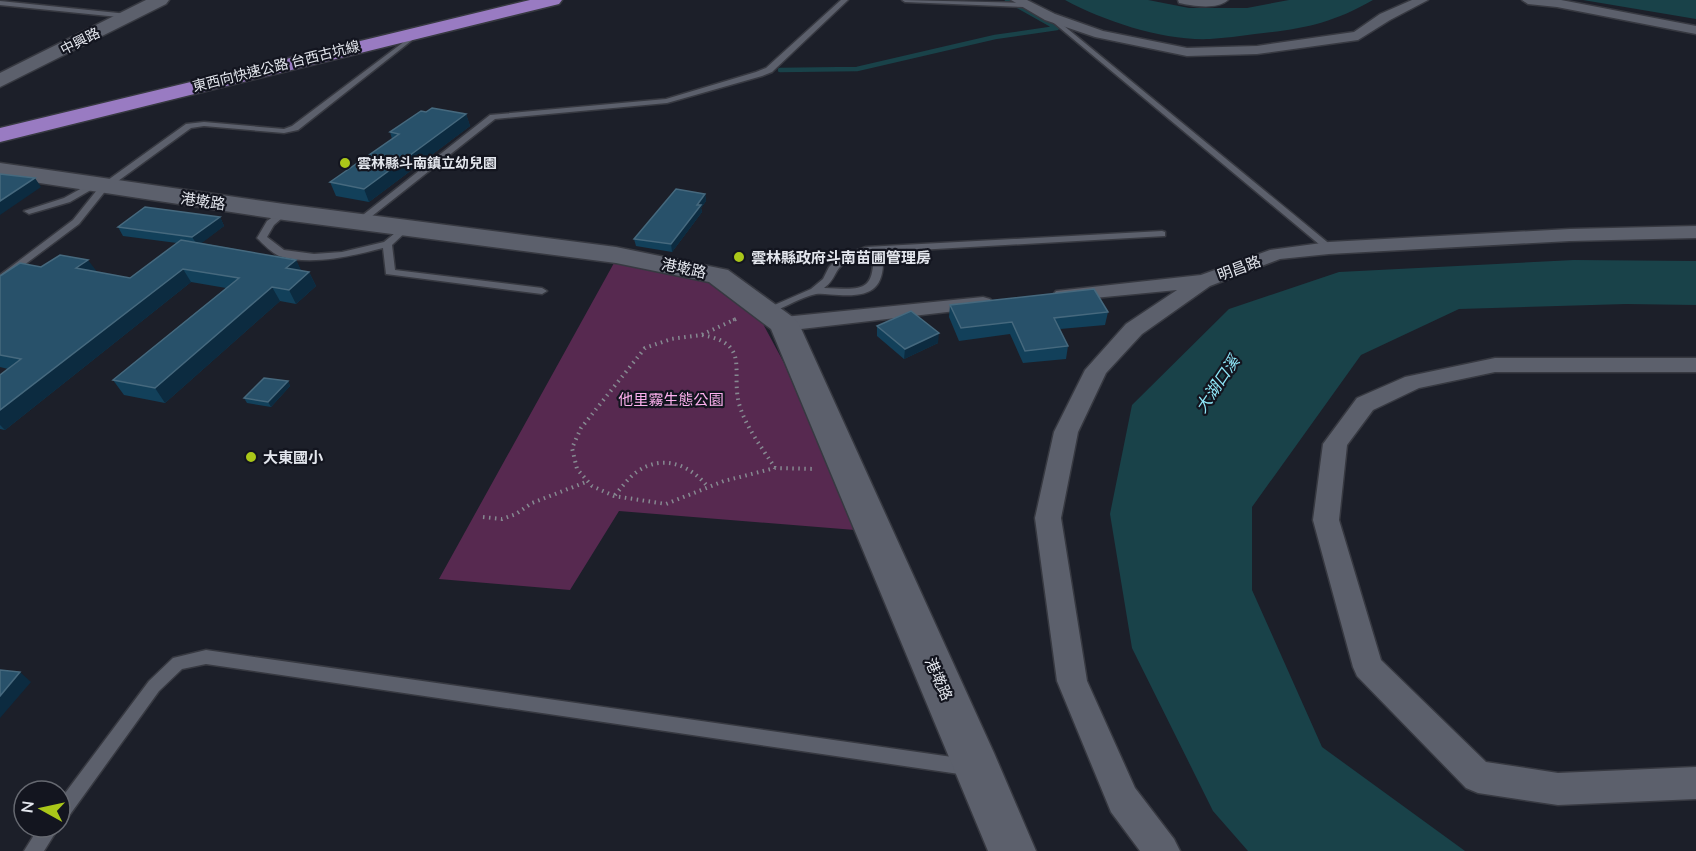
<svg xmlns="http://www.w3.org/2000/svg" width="1696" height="851" font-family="Mulish,'Noto Sans TC',sans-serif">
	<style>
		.green { fill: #572950 }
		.water { fill: #194249 }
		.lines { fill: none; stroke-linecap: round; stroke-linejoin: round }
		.stream { stroke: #194249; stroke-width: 4.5 }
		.lane-casing { stroke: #373941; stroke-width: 3 }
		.street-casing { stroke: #373941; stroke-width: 3 }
		.secondary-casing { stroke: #373941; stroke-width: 3 }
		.highway-casing { stroke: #373941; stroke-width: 3 }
		.path-far1 { stroke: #868991; stroke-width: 3; stroke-dasharray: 1.5 4; stroke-linecap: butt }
		.path { stroke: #868991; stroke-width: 4; stroke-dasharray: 1.5 4.5; stroke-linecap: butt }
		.lane { fill: #5c606c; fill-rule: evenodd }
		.street { fill: #5c606c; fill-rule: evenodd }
		.secondary { fill: #5c606c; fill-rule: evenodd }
		.highway { fill: #997bc2; fill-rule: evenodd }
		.wall { fill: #12405a }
		.shaded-wall { fill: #0c2b40 }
		.building { fill: #28516a; stroke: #46697e; stroke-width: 1.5 }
		.poi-dot { fill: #aac719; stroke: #13151f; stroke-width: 2 }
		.labels { text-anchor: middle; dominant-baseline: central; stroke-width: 4.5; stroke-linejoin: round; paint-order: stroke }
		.far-street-label { font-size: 14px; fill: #e3e6ed; stroke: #13151f }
		.far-poi-label { font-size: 14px; font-weight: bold; fill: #e3e6ed; stroke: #13151f; text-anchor: start }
		.street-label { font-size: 15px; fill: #e3e6ed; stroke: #13151f }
		.poi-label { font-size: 15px; font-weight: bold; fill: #e3e6ed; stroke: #13151f; text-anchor: start }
		.park-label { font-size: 15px; fill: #fdb1ef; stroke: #13151f }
		.water-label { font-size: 16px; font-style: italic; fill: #8ee6f7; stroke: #13151f }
	</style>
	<rect width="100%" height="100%" fill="#1c1f29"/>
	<path class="green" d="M614,263L709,283L762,322L784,363L855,530L619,511L570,590L439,579Z"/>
	<path class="water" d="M1065,0H1148L1189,8H1247L1289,0H1373C1331,24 1302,29 1255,34C1240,36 1225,38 1210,39C1164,41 1106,22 1065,0Z
		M1583,0H1696V19Z
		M1574,260L1696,261V305L1626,304L1459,309L1361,355L1252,507V590L1322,747L1465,851H1248L1213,811L1132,648L1110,514L1132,405L1229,309L1339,272Z"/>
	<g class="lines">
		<path class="stream" d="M1007,0L1057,28
			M780,70L857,69L995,37L1057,28"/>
		<g class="lane-casing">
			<path id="lane" d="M841,0H848L772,72L762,76L667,103L495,119L362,224H356L354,222L490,115L666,99L756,72L766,68Z
				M902,0L1025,3L1028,5L1025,7L905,2Z
				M0,1L128,14L131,16L128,18L0,5Z
				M1048,16H1052L1332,246V250H1326L1048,18Z
				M409,38L412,40L411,41L298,130L284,133L204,126L191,128L107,189L79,224L0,283V275L73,220L101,185L186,124L204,122L284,129L292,126Z
				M93,182L96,183V187L70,202L29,214L24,211L64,198Z
				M284,209L289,212L274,225L267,237L284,250L314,254L342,252L384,242L405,225L410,228L392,245L395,270L542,288L547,291L542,294L386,274L383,248C352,256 311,266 279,256C272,253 263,244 257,238L267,221Z
				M1162,231L1165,232V236L883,252C885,287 874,297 839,295C832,295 823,293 816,294C801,297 786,307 772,312L768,313L763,310L811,289L823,279L829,267L839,257L866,247ZM867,253H873C875,294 859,289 824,288C831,283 833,278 837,271C844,260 855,257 867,253Z
				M206,650L966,759L972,761L974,767L972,773L966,775L206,664L182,669L159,691L66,820L60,823V800L149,681L173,658Z
				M39,827H59L44,851H24Z"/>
		</g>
		<g class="street-casing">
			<path id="street" d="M1011,0H1027L1055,14L1103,31L1187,48L1257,46L1354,32L1380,14L1412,0H1428L1390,20L1358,40L1257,54L1187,56L1095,37L1045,20Z
				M1178,0H1228C1217,10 1193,6 1179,3Z
				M1522,0H1561L1696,26V34L1557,7L1528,4Z
				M1696,226V238L1570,241L1329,254L1280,259L1210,286L1142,334L1106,373L1078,432L1061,518L1087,681L1135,788L1174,839L1180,851H1140L1111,812L1057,681L1035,518L1054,432L1085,370L1126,324L1177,290L1063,301L1056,299L1053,295L1056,291L1201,275L1270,250L1329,242L1570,229Z
				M983,297L990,299L993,303L990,307L784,331L776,329L773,324L776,319L784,317Z
				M1495,358H1696V372H1495L1419,388L1373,410L1347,445L1339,520L1381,660L1486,762L1558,773L1696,767V799L1558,805L1478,793L1466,788L1357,676L1353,667L1313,520L1323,444L1357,398L1405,377Z"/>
		</g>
		<g class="secondary-casing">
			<path id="secondary" d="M146,0H169L166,4L0,87V73Z
				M0,163L284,204L616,247L728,270L794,318L799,324L994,753L1036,851H988L771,329L709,282L616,263L284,220L0,177Z"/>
		</g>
		<g class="highway-casing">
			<path id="highway" d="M530,0H562L559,4L0,142V128Z"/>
		</g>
		<path class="path-far1" d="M733,320L738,318"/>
		<path class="path" d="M736,319L701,335L671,339L645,348L581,428L572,448L577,469L592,486L614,496L666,504L724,481L775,468L816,469
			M702,335C753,344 729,372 740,407C747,429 763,449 775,468
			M615,495C622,487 629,477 638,471C664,454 690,465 708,487
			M483,517L502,519L516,514L532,503L586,482"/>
		<use href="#lane" class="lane"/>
		<use href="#street" class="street"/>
		<use href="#secondary" class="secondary"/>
		<use href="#highway" class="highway"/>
	</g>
	<path class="wall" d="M426,112L466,114L470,126L369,202L336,196L330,182L392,139L390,132Z
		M705,194L706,201L701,208L702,212L672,252L636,246L634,239Z
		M220,217L224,226L201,243L296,260L301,271L309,272L316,286L296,304L280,301L165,403L124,395L113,380L226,288L191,282L5,430L0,429V375L8,369L0,367V276L41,267L130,278L177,243L123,236L118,227Z
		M950,305L1108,312L1105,325L1060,329L1068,346L1066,359L1023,363L1010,334L959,341L949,317Z
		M877,326L938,343L904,359L877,336Z
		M288,381L290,386L271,407L247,403L244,398Z"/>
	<path class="shaded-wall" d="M466,114L470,126L369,202L364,189Z
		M35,178L41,187L0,215V201Z
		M705,194L706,201L701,208L702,212L672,252L671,244L697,205Z
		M220,217L224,226L198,246L192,237Z
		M88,260L98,273L76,268Z
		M296,260L303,274L286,268Z
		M183,269L191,282L5,430L0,425V410Z
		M309,272L316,286L296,304L289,290Z
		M272,287L280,301L165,403L155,388Z
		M939,333L938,343L904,359L905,349Z
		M288,381L290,386L271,407L268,402Z
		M20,672L31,682L0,718V696Z"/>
	<path class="building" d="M432,108L466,114L364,189L330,182L399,134L390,132L421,111L426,112Z
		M0,174L35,178L0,201Z
		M676,189L705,194L697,205H701L671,244L634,239Z
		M145,207L220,217L192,237L118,227Z
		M181,240L296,260L286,268L309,272L289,290L272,287L155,388L113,380L239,278L183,269L0,410V375L21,359L0,355V276L20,263L41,267L60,255L88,260L76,268L130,278Z
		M1094,289L1108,312L1054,318L1068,346L1025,351L1012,322L961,328L950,305Z
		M911,311L939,333L905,349L877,326Z
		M264,378L288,381L268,402L244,398Z
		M0,670L20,672L0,696Z"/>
	<g class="poi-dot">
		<circle cx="345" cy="163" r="6"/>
		<circle cx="739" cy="257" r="6"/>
		<circle cx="251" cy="457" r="6"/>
	</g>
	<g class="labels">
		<g class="far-street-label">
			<text transform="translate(80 41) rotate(-27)">中興路</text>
			<text transform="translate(276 66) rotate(-14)">東西向快速公路 台西古坑線</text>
		</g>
		<g class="far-poi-label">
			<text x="357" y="163">雲林縣斗南鎮立幼兒園</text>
		</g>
		<g class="street-label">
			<text transform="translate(203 201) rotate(8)">港墘路</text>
			<text transform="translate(684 268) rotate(12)">港墘路</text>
			<text transform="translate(1239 268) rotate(-20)">明昌路</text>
			<text transform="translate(939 679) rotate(66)">港墘路</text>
		</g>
		<g class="poi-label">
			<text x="751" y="257">雲林縣政府斗南苗圃管理房</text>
			<text x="263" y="457">大東國小</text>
		</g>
		<g class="park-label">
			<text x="671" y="399">他里霧生態公園</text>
		</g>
		<g class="water-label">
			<text transform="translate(1217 384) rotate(-56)">大湖口溪</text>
		</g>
	</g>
	<g transform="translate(42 809) rotate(278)"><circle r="28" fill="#13151f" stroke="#666971" stroke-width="1.5"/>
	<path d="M0-4.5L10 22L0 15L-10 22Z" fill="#aac719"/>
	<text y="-9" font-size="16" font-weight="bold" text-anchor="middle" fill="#e3e6ed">N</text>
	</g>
</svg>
